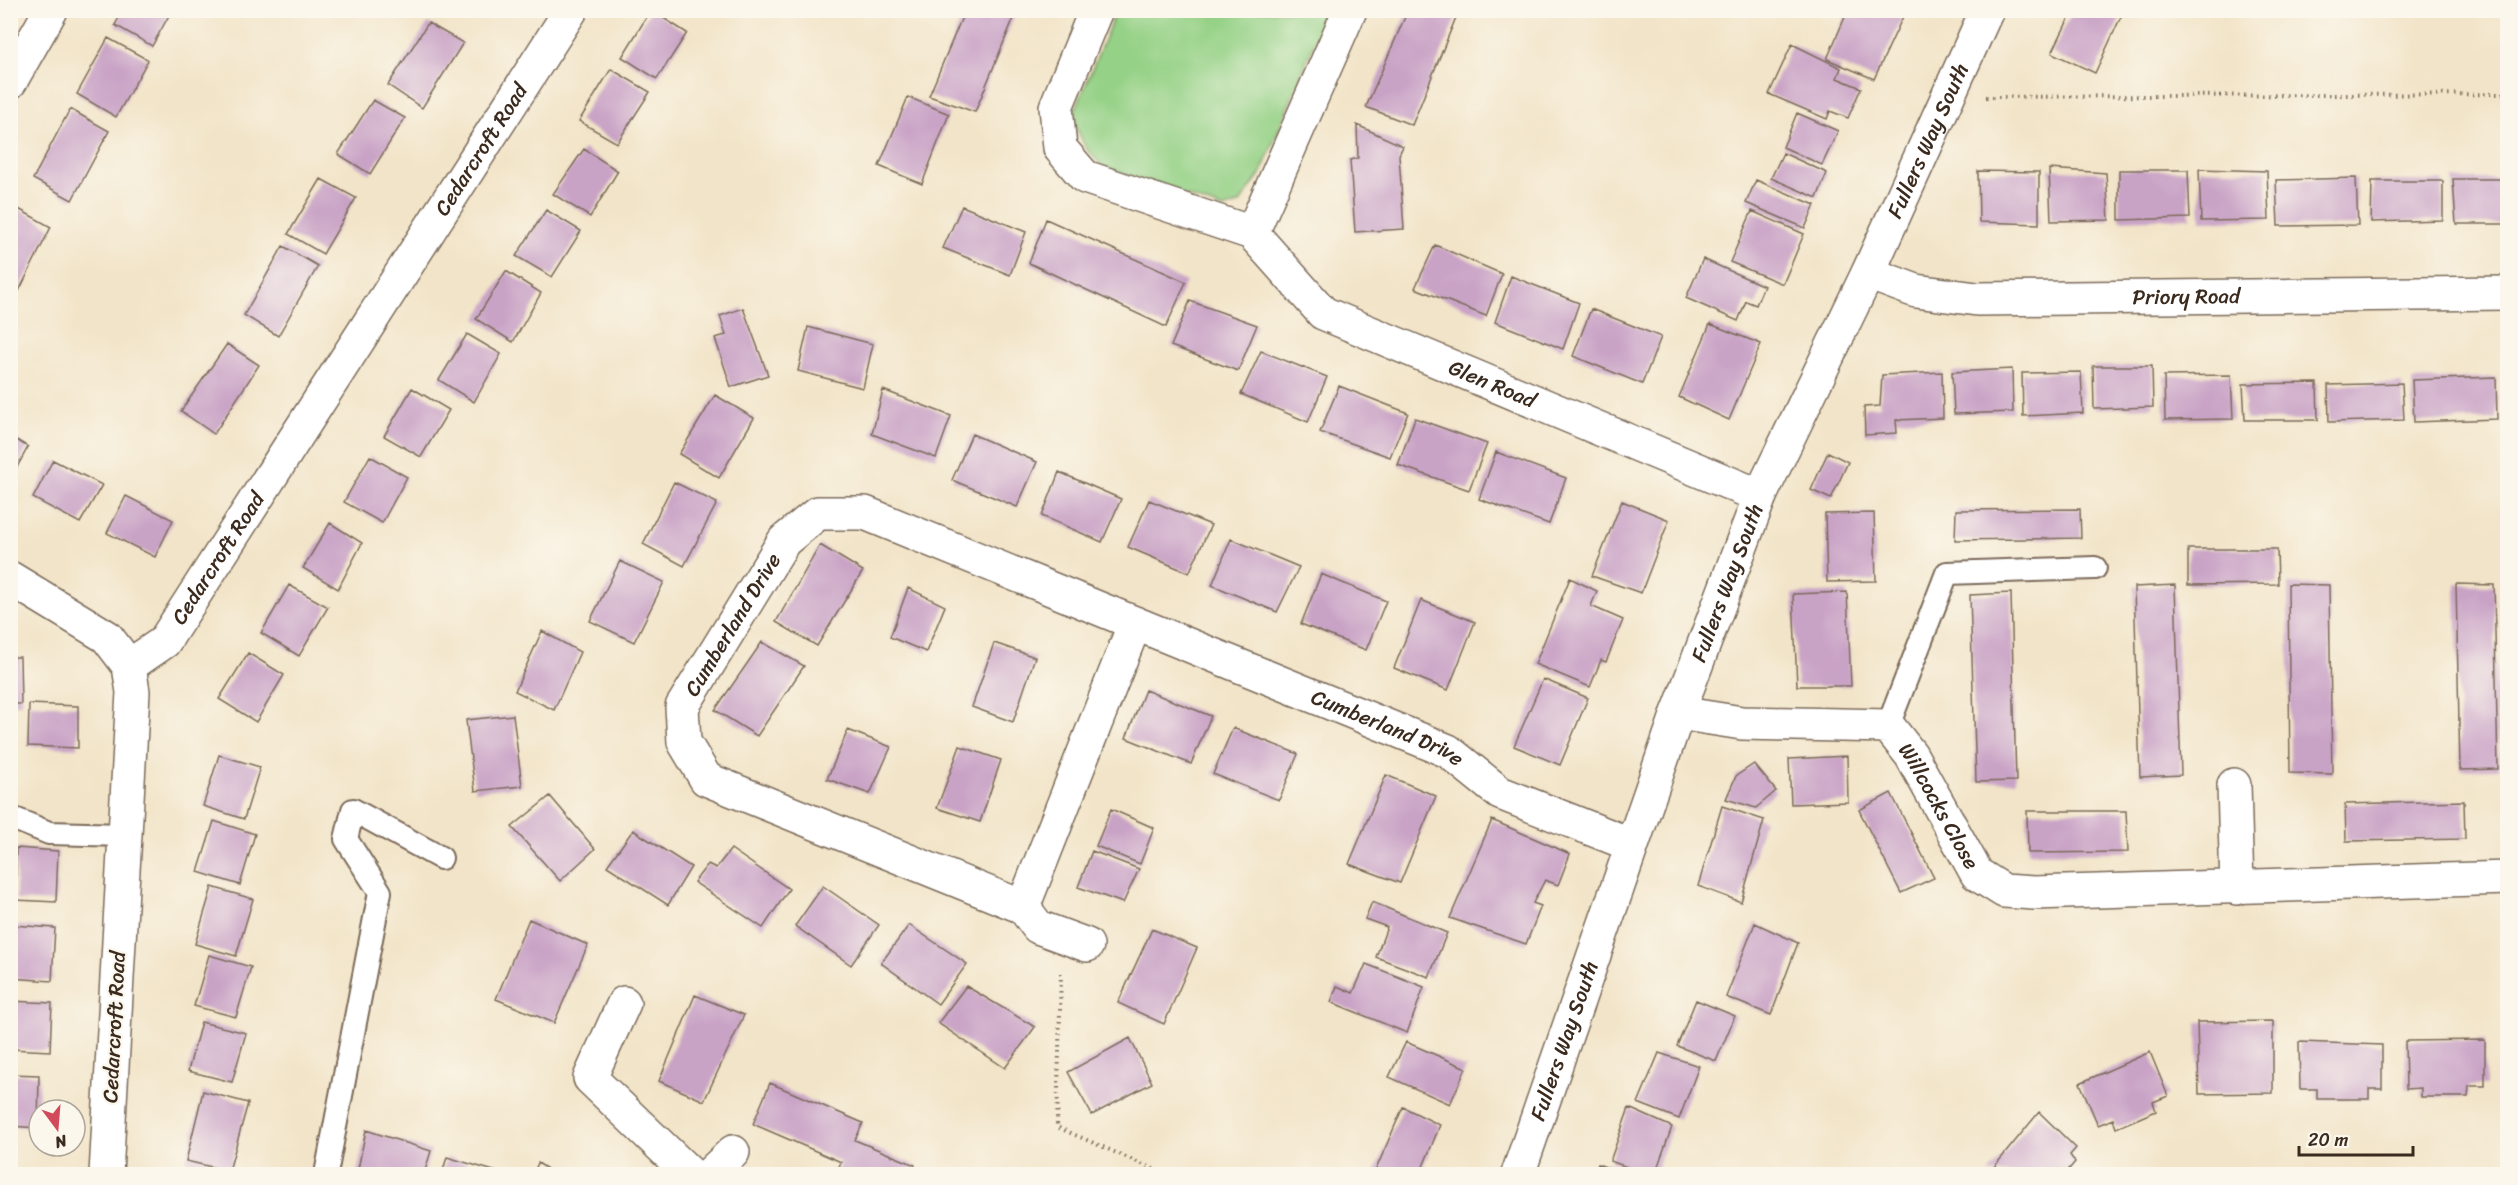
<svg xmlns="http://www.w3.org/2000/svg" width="2518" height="1185" font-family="Sriracha,sans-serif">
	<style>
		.green { fill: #95d186; stroke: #687e52; stroke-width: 1.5 }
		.building { fill: #c9a3c6 }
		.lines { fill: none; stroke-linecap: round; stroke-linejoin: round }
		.lane-casing { stroke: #7b6b5a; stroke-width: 26 }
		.street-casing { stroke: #7b6b5a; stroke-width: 36 }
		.path { stroke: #7b6b5a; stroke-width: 4; stroke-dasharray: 1.5 4.5; stroke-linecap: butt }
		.lane { stroke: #fff; stroke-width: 22 }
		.street { stroke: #fff; stroke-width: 33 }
		.labels { text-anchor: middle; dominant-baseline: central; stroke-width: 4.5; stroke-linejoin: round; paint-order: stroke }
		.street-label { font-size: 21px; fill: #3b2a1e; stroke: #fbf7ec }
	</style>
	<rect width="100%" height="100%" fill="#fbf7ec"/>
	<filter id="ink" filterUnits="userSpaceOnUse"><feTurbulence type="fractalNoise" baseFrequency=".0167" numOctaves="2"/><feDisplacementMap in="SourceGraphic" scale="12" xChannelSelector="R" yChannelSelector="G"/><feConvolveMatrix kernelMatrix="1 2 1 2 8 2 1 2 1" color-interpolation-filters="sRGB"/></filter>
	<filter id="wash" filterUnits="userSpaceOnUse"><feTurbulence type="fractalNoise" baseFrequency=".008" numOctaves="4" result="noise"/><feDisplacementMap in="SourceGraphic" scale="24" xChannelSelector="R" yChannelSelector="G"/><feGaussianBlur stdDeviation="1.35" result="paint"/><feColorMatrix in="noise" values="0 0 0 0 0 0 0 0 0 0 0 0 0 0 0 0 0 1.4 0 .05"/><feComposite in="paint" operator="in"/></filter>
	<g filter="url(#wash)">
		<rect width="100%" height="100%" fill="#f2e4c8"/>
		<path class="green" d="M1116,11H1327L1261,173L1240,203L1223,209L1102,166L1086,148L1076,127L1074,113Z"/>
		<g id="blocks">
			<path class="building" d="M123,10H172L152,46L115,25Z
				M651,10L687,33L657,79L622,57Z
				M965,10H1017L975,112L929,96Z
				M1408,10H1459L1412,125L1366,107Z
				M1848,10H1906L1874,79L1827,59Z
				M2073,10H2124L2095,73L2052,53Z
				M428,23L463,43L422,108L388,85Z
				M108,38L148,60L116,117L77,94Z
				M1792,44L1841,68L1837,78L1861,88L1848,118L1830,111L1827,119L1769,94Z
				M611,69L650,92L617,143L579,121Z
				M908,97L949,114L922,184L879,166Z
				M373,100L405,118L370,174L338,154Z
				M70,109L109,131L72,200L33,179Z
				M1797,113L1838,131L1822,165L1783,147Z
				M1357,125L1403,146L1399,155L1404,229L1355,232L1350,160L1358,158Z
				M584,149L618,171L590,217L553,194Z
				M1783,153L1827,173L1817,198L1771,178Z
				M2049,169L2106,173L2109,220L2051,221Z
				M2199,169L2267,171L2269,220L2201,221Z
				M2119,170H2188L2190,218L2119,220Z
				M1978,171L2039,172V224L1979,222Z
				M2356,178L2358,225L2278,226L2276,180Z
				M321,179L356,198L323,254L288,234Z
				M2453,179H2508V224H2456Z
				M1756,180L1815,205L1805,228L1746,203Z
				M2372,181H2443V220L2371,222Z
				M962,206L1026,232L1010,275L943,248Z
				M15,207L51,227L15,299L10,296V217Z
				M546,210L581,231L552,277L516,256Z
				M1752,211L1804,234L1783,284L1730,262Z
				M1046,219L1186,282L1166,327L1029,263Z
				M1435,245L1502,274L1486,316L1415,288Z
				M283,246L318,266L278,336L244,315Z
				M1703,259L1764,286L1756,305L1746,301L1738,321L1686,298Z
				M506,271L541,293L513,342L476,319Z
				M1511,276L1579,303L1563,349L1495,322Z
				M1190,301L1257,325L1238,371L1171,346Z
				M743,308L768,375L731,387L715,338L726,335L720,316Z
				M1591,309L1661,337L1642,384L1573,356Z
				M1710,324L1761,344L1729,420L1679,397Z
				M808,327L873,344L863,388L798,371Z
				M467,334L501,354L474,402L439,380Z
				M227,344L259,365L214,434L181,411Z
				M1261,351L1327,377L1308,422L1241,394Z
				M2093,366H2152L2153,407L2094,409Z
				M2012,369L2013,412L1954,414L1952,372Z
				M1942,372L1943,418L1896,420L1897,433L1865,435L1864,407L1880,406L1882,375Z
				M2081,372L2083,413L2023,416L2022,373Z
				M2231,375L2233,419L2165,420L2164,376Z
				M2496,377L2497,419L2414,422L2412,380Z
				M2317,383L2318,420H2245L2243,384Z
				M2402,383L2404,420L2329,422L2328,385Z
				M1339,386L1408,413L1390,457L1320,432Z
				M412,388L449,410L421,457L384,436Z
				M883,390L951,416L936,458L872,434Z
				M715,395L754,418L719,478L679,454Z
				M1415,418L1487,444L1469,490L1398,465Z
				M972,434L1037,462L1017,507L952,480Z
				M10,436L28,447L10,480Z
				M1496,452L1566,478L1549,524L1479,499Z
				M1828,452L1848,462L1831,499L1811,490Z
				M370,456L407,477L382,523L344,502Z
				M53,460L102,485L80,523L33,498Z
				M1059,472L1121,499L1102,542L1042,516Z
				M674,482L717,503L684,566L643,544Z
				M126,496L173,520L155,557L107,533Z
				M1149,500L1211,525L1189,573L1128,547Z
				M1622,501L1669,520L1641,593L1592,576Z
				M2080,509L2081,538L1955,540L1956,510Z
				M1874,513L1876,581L1827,582L1825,514Z
				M330,523L362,543L338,589L303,568Z
				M1231,539L1299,567L1277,612L1212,585Z
				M820,545L863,571L817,646L776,622Z
				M2188,549H2277L2278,584L2188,585Z
				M620,561L664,582L634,642L590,621Z
				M1321,574L1386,601L1366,650L1301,624Z
				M1570,578L1597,591L1591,606L1623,620L1606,662L1601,660L1590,687L1535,664Z
				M2288,584L2329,585L2332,774L2290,773Z
				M2456,584L2494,585L2498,769L2460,770Z
				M289,585L328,607L299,656L261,633Z
				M2175,585L2181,775L2140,777L2134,587Z
				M908,588L945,606L926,652L890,637Z
				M1847,592L1851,686H1797L1793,594Z
				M2011,593L2016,781L1976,782L1970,595Z
				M1421,600L1475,622L1448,690L1394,668Z
				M542,631L580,652L554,710L515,691Z
				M762,642L804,666L757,736L715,710Z
				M994,643L1035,657L1013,722L972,707Z
				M248,653L284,675L256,722L219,699Z
				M10,657H20L21,704H10Z
				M1543,679L1588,698L1560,765L1514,746Z
				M1145,690L1211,716L1191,764L1126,738Z
				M29,704L78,706V748L28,746Z
				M513,715L522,786L475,791L466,720Z
				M1233,728L1298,754L1279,800L1213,774Z
				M848,730L891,747L870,794L827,779Z
				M960,746L1001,760L980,822L937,808Z
				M219,755L260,767L244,819L203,806Z
				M1847,756L1848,802L1791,804L1789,759Z
				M1754,764L1776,791L1756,808L1726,799L1736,776Z
				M1386,775L1436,796L1400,883L1349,864Z
				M1891,793L1934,878L1901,893L1859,810Z
				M550,796L595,849L560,881L512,827Z
				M2464,801L2465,839L2346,841L2345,804Z
				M1722,806L1764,820L1741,902L1698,886Z
				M1111,809L1154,828L1140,864L1096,846Z
				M2027,811H2126L2128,852L2028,853Z
				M1492,820L1570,854L1558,885L1545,880L1533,903L1541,906L1526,944L1450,918Z
				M214,821L255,834L240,885L198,872Z
				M633,830L691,867L668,905L607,866Z
				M16,848L58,851L56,902L16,900Z
				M731,849L789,889L763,928L694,882L708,864L716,868Z
				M1092,851L1139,869L1123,903L1078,887Z
				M823,886L879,925L851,965L795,926Z
				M212,887L253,899L236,956L195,944Z
				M1372,902L1447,933L1429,977L1376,957L1387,927L1365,919Z
				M529,919L588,945L554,1023L496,999Z
				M1755,923L1798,943L1771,1015L1726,997Z
				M12,925L55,928L52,981L10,978Z
				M909,925L967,964L938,1004L881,963Z
				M1152,929L1197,948L1164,1024L1118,1003Z
				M209,955L251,967L236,1017L194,1006Z
				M1366,964L1424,987L1407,1033L1331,1002L1337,986L1353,993Z
				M966,986L1035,1027L1005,1068L938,1023Z
				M695,995L744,1015L704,1101L659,1081Z
				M1696,1000L1735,1016L1716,1061L1677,1046Z
				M10,1001L52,1003L50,1051L10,1049Z
				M2273,1021V1093L2199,1094L2197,1022Z
				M201,1022L246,1033L232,1082L188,1071Z
				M1130,1038L1152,1083L1092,1115L1068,1072Z
				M2485,1040V1086H2469L2468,1097H2421V1088L2406,1089L2405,1041Z
				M1406,1042L1466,1068L1450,1104L1389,1077Z
				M2299,1042L2382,1045V1089H2369V1099H2317V1089H2300Z
				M2150,1052L2168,1096L2153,1102L2156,1111L2116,1128L2113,1119L2098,1125L2080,1083Z
				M1659,1053L1699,1066L1679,1119L1638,1103Z
				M10,1074L39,1075L38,1128L10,1126Z
				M770,1083L863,1123L855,1140L915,1165L911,1174H836L841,1162L753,1124Z
				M203,1091L248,1103L229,1171L186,1161Z
				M1403,1107L1440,1125L1420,1174H1374Z
				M1629,1108L1672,1127L1655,1174H1647L1610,1161Z
				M2039,1112L2076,1148L2070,1155L2075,1162L2065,1174H1991L1989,1173Z
				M366,1130L431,1151L424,1174H357Z
				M447,1157L504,1174H442Z
				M538,1163L555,1174H533Z
				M1598,1164L1624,1174H1594Z"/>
		</g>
	</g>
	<g filter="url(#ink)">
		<use href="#blocks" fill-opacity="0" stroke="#7b6b5a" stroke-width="1.5"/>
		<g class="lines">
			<g class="lane-casing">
				<path id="lane" d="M1888,726L1947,573L2095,568
					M10,817L49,833L124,835
					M326,1174L380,892L346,839L353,810L441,858"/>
			</g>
			<g class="street-casing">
				<g id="street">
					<path id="s1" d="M1096,10L1056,107L1060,148L1085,177L1252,233L1323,313L1760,496"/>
					<path d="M10,82L51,10"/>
					<path d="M1252,233L1350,10"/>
					<path id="s2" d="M1868,273L1916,291L1977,299L2508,293"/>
					<path d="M10,578L107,637L129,666L133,692L106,1174"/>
					<path id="s3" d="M1135,623L1023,907L706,779L684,742L682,707L784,541L818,513H865L1448,751L1500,793L1632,845"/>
					<path id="s4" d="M129,666L164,642L571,10"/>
					<path id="s5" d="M1678,713L1742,723L1888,726L1911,755L1977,874L2004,891L2034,893L2508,878"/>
					<path d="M2234,785L2237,888"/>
					<path d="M1023,907L1038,927L1087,945"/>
					<path d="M624,1003L590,1078L690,1174"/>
					<path d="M710,1174L733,1152"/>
					<path id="s6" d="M1518,1174L1678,713L1760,496L1868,273L1987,10"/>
				</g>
			</g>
			<path class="path" d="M1986,97L2508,94
				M1061,973L1057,1127L1165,1174"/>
			<use href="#lane" class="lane"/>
			<use href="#street" class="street"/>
		</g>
	</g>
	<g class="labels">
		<g class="street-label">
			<text stroke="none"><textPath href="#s6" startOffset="1113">Fullers Way South</textPath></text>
			<text stroke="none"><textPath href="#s4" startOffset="628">Cedarcroft Road</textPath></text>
			<text stroke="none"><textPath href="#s2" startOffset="322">Priory Road</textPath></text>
			<text stroke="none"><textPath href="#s1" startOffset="651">Glen Road</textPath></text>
			<text stroke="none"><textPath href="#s4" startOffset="142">Cedarcroft Road</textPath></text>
			<text stroke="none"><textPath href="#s6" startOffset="627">Fullers Way South</textPath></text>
			<text stroke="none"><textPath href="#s3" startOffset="822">Cumberland Drive</textPath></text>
			<text stroke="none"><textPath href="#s3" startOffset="1576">Cumberland Drive</textPath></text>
			<text stroke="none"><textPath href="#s5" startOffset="306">Willcocks Close</textPath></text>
			<text transform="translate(114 1027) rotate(-87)">Cedarcroft Road</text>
			<text stroke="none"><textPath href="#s6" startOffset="141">Fullers Way South</textPath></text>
		</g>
	</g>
	<rect width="2518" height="1185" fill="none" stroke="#fbf7ec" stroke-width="36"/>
	<g transform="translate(57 1128) rotate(164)"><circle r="28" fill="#fbf7ec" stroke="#aea59a" stroke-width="1.5"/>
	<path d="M0-4.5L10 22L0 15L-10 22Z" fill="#d1495b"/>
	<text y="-9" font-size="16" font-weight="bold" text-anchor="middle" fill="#3b2a1e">N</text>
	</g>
	<path d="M2299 1146v9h114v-9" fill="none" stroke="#3b2a1e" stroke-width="3"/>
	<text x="2308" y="1146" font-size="18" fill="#3b2a1e" stroke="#fbf7ec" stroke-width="4.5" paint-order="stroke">20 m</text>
</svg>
